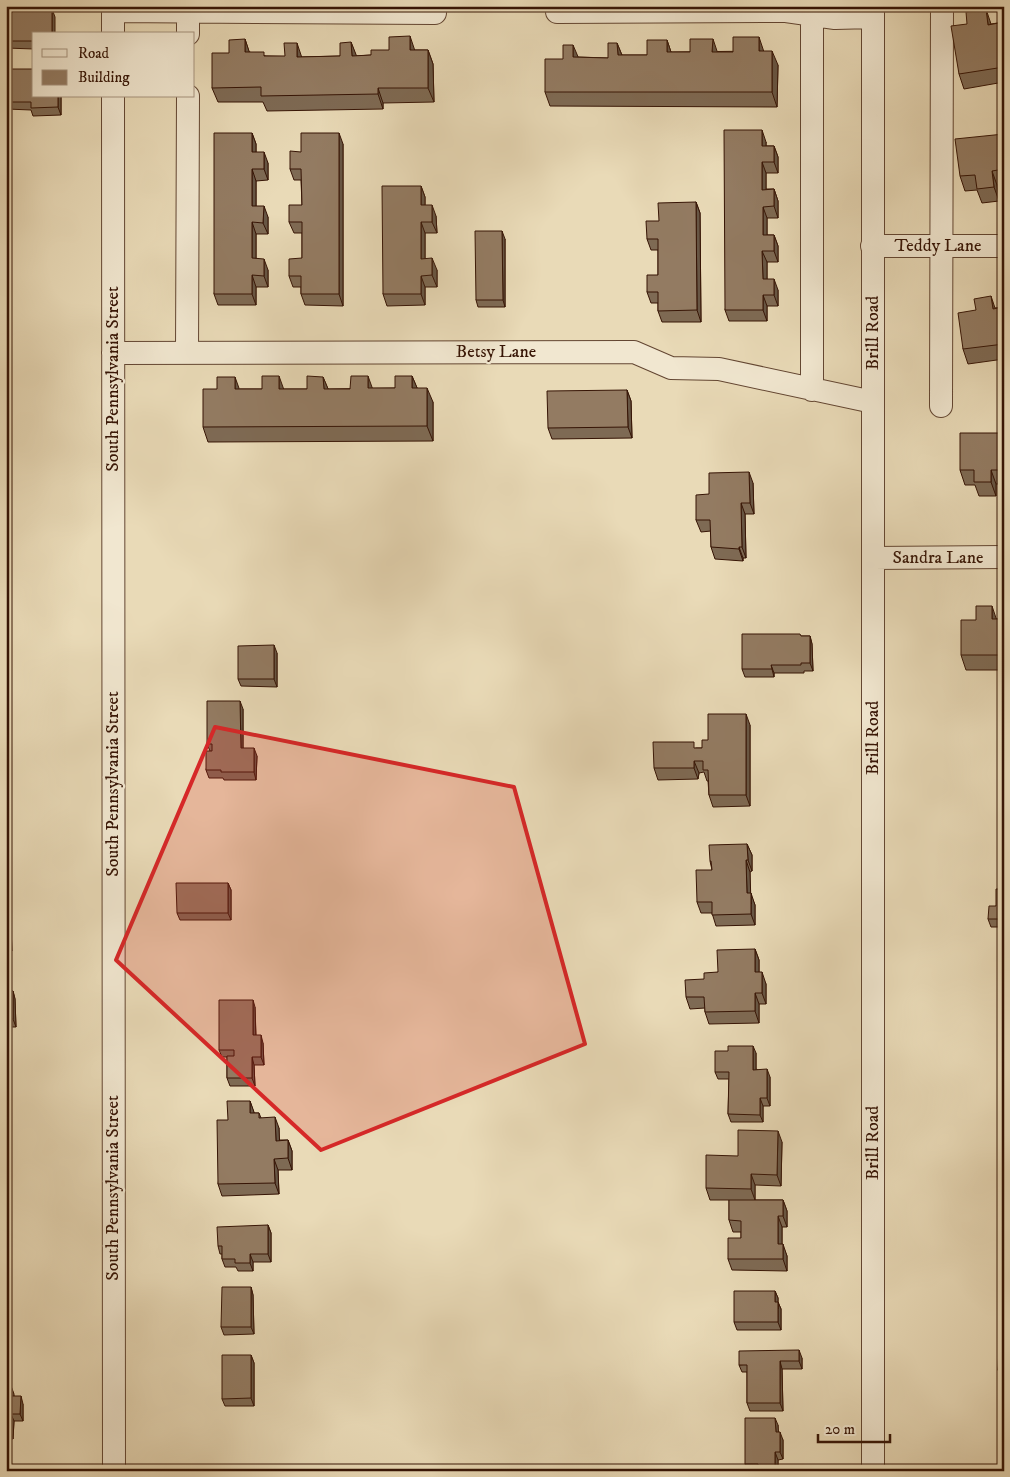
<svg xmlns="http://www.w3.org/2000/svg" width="1010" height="1477" font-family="'IM FELL DW Pica',serif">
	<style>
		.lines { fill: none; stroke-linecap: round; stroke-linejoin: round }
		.street-casing { stroke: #634632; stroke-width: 24 }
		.street { stroke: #f1e7d0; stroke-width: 22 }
		.wall { fill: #7e6a54; stroke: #361405 }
		.shaded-wall { fill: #675645; stroke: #361405 }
		.building { fill: #937b62; stroke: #361405 }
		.marked { fill: #d62828; fill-opacity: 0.2; stroke: #d62828; stroke-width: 4; stroke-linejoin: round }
		.labels { text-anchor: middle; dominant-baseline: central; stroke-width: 4.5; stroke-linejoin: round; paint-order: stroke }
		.street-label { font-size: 18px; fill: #361405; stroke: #f1e7d0 }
	</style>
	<rect width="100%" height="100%" fill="#e9dab7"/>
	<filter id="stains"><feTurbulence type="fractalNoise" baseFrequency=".004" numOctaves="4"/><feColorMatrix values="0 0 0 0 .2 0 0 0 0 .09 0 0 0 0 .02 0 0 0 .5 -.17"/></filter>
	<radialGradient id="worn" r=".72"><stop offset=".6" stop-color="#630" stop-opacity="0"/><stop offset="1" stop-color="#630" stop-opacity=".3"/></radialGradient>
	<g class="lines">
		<g class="street-casing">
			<path id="street" d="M113,6V34
				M812,6V390
				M873,6V1471
				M113,11L435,13
				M557,12L786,11L835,18L873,17
				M188,34V6
				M113,96L114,1471
				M872,246H1004
				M113,353L634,352L671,368L719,369L873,402
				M187,353L188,96
				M941,406L942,6
				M873,558L1004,557"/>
		</g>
		<use href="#street" class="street"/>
	</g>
	<path class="wall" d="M6,17H55L34,34V49L6,48Z
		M1004,22V82L964,89L959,74L991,24Z
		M245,39L249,52L266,56L302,57L340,56L351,42L356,56L371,55L415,50H428L433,64L434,102L383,103V109L267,111L263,102H218L212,88Z
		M667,40L671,52L764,51L778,65L777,107L550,106L545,92L563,59L578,57L608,58L617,43L622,55H647Z
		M6,69L34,96H61V115L33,116L31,110L7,109Z
		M252,133L256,144V152L268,163V180L256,181V206L268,217V234H256V259L268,270V287H256V305H218L214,294Z
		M1004,134V185H997L999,201L982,203L977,190L965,191L960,176Z
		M766,142V146H774L778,157V173H766V189H774L778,201V218H767V235H774L778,246V262H767V279L778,290V306H767V321H729L725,310Z
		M343,144V306L305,305L301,294V287H293L289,276L302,258V233H294L289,222L302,205L301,180H294L290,169L301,152Z
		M421,186L425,197V205L436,216L437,233H425V258L437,270V287H425V305L387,306L383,294Z
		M696,202L700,213L701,322H662L658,311V303H651L647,292L658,275V250H651L647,239L659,221Z
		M505,239V307H478L476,300Z
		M1004,307V359L968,364L963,349L976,310Z
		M412,376L417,388L433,402V441L208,442L203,427L240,389H307L323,377L328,389L395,388Z
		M627,390L631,401L632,438L552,439L548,428Z
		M1004,433V484H996V496H979L975,485H965L960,470Z
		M753,483L754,514H745L746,558H743V561L715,559L711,547V531L701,532L696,520L709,494Z
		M996,619H1004V670H966L961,655Z
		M801,636H810L812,644L813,671H804V673H774V677H745L742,669Z
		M277,653V687L241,686L238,679Z
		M243,709V748L257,756L256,780H224L223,778H209L206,770L210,751L207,744Z
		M750,725V806L713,807L709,795L708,781H707L704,772L699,773L698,779L658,780L654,768L696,748H702L708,740Z
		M747,844L752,855V871L750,872V893L755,905V925L716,926L712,913H701L697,902L712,870L710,861Z
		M228,883L231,890V920H180L177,913Z
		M1004,889V954L1001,948L1002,927H991L988,919L996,906Z
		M6,912L7,921H9L11,928L12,951H6Z
		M755,949L759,960V972L766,984V1004H759V1023L709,1024L705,1012V1008L690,1009L686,997L704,979L718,972Z
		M6,991H13L15,999L16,1027H6Z
		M255,1007L256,1035L263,1043L264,1065H254L255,1086H230L227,1078V1057H222L219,1050Z
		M756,1053V1069L770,1077V1106H763V1122H731L728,1114L729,1079H718L715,1072Z
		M6,1074L9,1082V1107H6Z
		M1004,1095V1148H1003L1000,1140Z
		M250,1101L254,1113H259L261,1118L279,1128V1140H288L292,1151V1170H278L279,1194L222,1196L218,1184L228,1120Z
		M782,1142L781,1186L755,1185V1200H783L787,1211V1227H782V1244L787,1256V1271L732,1270L728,1259L741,1238V1232H733L729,1220V1200H710L706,1188L738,1156Z
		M1004,1150V1181H1003L999,1170Z
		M268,1225L271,1233V1262H253V1271H238L236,1267H225L222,1259V1254H220L218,1246Z
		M1004,1249V1293L1001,1285Z
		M251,1287L253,1295L254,1334L224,1335L221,1327Z
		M775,1291L778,1298V1302L781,1309V1330H737L734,1322Z
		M1004,1324V1378H1001L998,1370Z
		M251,1355L254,1363V1406H225L222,1399Z
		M802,1358V1369H782L783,1411H750L747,1403V1372H742L739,1365Z
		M6,1386H11L14,1396L23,1404V1421H14L13,1439H6Z
		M778,1425V1432L783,1440V1459L778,1460V1471H748L745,1464Z"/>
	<path class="shaded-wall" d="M52,9L55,17V34H52Z
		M986,9L991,24L988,25Z
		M410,36L415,51L410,50Z
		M759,37L764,52L759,51Z
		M245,39L250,54L245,52Z
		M713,39L718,54L712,52Z
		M667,40L672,55L667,52Z
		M351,42L357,57L352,56Z
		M297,43L302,58L297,57Z
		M617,43L623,58L618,55Z
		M573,45L579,59L573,57Z
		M428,50L433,64L434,102L428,88Z
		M772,51L778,65L777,107L772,92Z
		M378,88L383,103V109L378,94Z
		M58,96H61V115L58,107Z
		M762,130L766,142V157L762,146Z
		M252,133L256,144V163L252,152Z
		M339,133L343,144V306L339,294Z
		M774,146L778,157V173L774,162Z
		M264,152L268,163V180L264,169Z
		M762,162L766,173V201L762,190Z
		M252,169L256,181V217L252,206Z
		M992,171L997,185L999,201L994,187Z
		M421,186L425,197V216L421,205Z
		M774,189L778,201V218L774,206Z
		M696,202L700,213L701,322L697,310Z
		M432,205L436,216L437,233L432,222Z
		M264,206L268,217V234L263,223Z
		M763,207L767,218V246L763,235Z
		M252,222L256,234V270L252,258Z
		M421,222L425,233V270L421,259Z
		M502,231L505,239V307L503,300Z
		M774,235L778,246V262L774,251Z
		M762,251L767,262V290L763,279Z
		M432,258L437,270V287L432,275Z
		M264,259L268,270V287L264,276Z
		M252,275L256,287V305L252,294Z
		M421,276L425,287V305L421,294Z
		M774,279L778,290V306L774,295Z
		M763,295L767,306V321L763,310Z
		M991,296L996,311L993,309Z
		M279,376L284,390L279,389Z
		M368,376L373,390L368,388Z
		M412,376L418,390L412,388Z
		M235,377L240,391L235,389Z
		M323,377L329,391L324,389Z
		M427,388L433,402V441L427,426Z
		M627,390L631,401L632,438L628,427Z
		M991,470L996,484V496L991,482Z
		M749,472L753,483L754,514L750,503Z
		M741,503L745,514L746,558L742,547Z
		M739,547L743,558V561L739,549Z
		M992,606L997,621L992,619Z
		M810,636L812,644L813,671L810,663Z
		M274,645L277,653V687L274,679Z
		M771,665L774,673V677Z
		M240,701L243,709V756L241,748Z
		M746,714L750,725V806L746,795Z
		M254,748L257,756L256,780L254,772Z
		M694,761L699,773L698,779L694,768Z
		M747,844L752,855V871L748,860Z
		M746,860L750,872L751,904L747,893Z
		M228,883L231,890V920L228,913Z
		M751,893L755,905V925L751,914Z
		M9,921L11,928L12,951L9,943Z
		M755,949L759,960V984L755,972Z
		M762,972L766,984V1004L762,993Z
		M13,991L15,999L16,1027L13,1019Z
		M755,993L759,1004V1023L755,1011Z
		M253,1000L255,1007L256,1042L253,1035Z
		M261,1035L263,1043L264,1065L261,1057Z
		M753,1046L756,1053V1077L753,1070Z
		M252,1057L254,1065L255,1086L252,1078Z
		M767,1069L770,1077V1106L767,1098Z
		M6,1074L9,1082V1107L6,1099Z
		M760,1098L763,1106V1122L760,1115Z
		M250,1101L254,1112V1125L250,1113Z
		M275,1117L279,1128L280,1152L276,1141Z
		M778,1131L782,1142L781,1186L777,1175Z
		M288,1140L292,1151V1170L288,1158Z
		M274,1159L278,1170L279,1194L275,1183Z
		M751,1174L755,1185V1200L751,1189Z
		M783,1200L787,1211V1227L783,1216Z
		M778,1216L782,1227V1256L778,1244Z
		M268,1225L271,1233V1262L268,1254Z
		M783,1244L787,1256V1271L783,1259Z
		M250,1254L253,1262V1271L250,1263Z
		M251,1287L253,1295L254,1334L251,1327Z
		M775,1291L778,1298V1309L775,1302Z
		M778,1302L781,1309V1330L778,1322Z
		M799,1350L802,1358V1369L799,1361Z
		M251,1355L254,1363V1406L251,1398Z
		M780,1361L782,1369L783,1411L780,1403Z
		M11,1386L14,1394V1403L11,1396Z
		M21,1396L23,1404V1421L20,1414Z
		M11,1414L14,1421L13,1439L11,1431Z
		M775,1418L778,1425L779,1439L776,1432Z
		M780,1432L783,1440V1459L780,1452Z
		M775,1452L778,1460V1471H775Z"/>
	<path class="building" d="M8,9H52V34H34V41H6V17H7Z
		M986,9L988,25L1004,22V67L959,74L951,26L967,24L966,12Z
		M410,36V50H428V88H378V94L261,96V87L212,88V53H229V40L245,39V52H264V56H285L284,43H297V57L340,56V43L351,42L352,56L371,55V50H389V37Z
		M733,37H759V51H772V92H545V59H563V45H573V57L608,58V43H617L618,55H647V40H667V52H690V39H713L712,52H733Z
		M6,69H34V96H58V107L31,108V102H6Z
		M724,130H762V146H774V162H762V190L774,189V206L763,207V235H774V251H762L763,279H774V295H763V310H725Z
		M214,133H252V152H264V169H252V206H264L263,223L252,222V258L264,259V276L252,275V294H214Z
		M301,133H339V294H301V276H289V259L302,258V222H289V205H302L301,169H290V151L301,152Z
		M1004,134V169L992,171L994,187L977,189L975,175L960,176L955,139Z
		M382,186H421V205H432V222H421V259L432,258V275L421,276V294H383Z
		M696,202L697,310L658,311V292H647V275H658V239H647L646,221H659L658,203Z
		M475,231H502L503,300H476Z
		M991,296L993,309L1004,307V344L963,349L958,313L976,310L974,299Z
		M262,376H279V389H307V376L323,377L324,389H350L351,376H368V388H395V376H412V388H427V426L203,427V389H217V377H235V389H262Z
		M627,390L628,427L548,428L547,391Z
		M960,433H1004V470H991V482H974V470H960Z
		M749,472L750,503H741L742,547H739V549L711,547L710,520H696V495L709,494V473Z
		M976,606H992V619H1004V655H961V620H976Z
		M742,634H800L801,636H810V663H801V665H771L772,669H742Z
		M274,645V679H238V646Z
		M207,701H240L241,748H254V772H221V770H206V751H212V744H207Z
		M708,714H746V795H709L708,770H703V761H694V768H654L653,742H694V748H702V740H708Z
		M747,844L748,860H746L747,893H751V914L712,915V902H697L696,870H712L711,861H710L709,845Z
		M176,883H228V913H177Z
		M996,889H1004V948H1001L1002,919H988L989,906H996Z
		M6,921H9V943H6Z
		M755,949V972H762V993H755V1011L705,1012L704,997H686L685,980L704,979V973L718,972L717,950Z
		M6,991H13V1019H6Z
		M219,1000H253V1035H261V1057H252V1078H227V1056H234V1050H219Z
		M728,1046H753V1070L767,1069V1098H760V1115L728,1114L729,1072H715V1051H728Z
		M1000,1095H1004V1140H1000Z
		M227,1101H250V1113H259V1118L275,1117L276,1141L288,1140V1158L274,1159L275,1183L218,1184L217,1120H228Z
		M738,1130L778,1131L777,1175L751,1174V1189L706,1188V1155L738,1156Z
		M999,1150H1004V1170H999Z
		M729,1200H783V1216H778V1244H783V1259H728V1238H741V1221L729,1220Z
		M268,1225V1254H250V1263H235V1259H222V1246H218L217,1227Z
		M1001,1249H1004V1285H1001Z
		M222,1287H251V1327H221Z
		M734,1291H775V1302H778V1322H734Z
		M1000,1323L1004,1324V1370H998Z
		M799,1350V1361H780V1403H747V1365H739V1351Z
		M222,1355H251V1398L222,1399Z
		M6,1386H11V1396H21L20,1414H11V1431H6Z
		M745,1418H775L776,1432H780V1452H775V1471H758V1464H745Z"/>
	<path class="marked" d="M215,727L514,787L585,1044L321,1150L116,960Z"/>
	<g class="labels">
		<g class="street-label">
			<text x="938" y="246">Teddy Lane</text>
			<text transform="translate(873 333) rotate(-90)">Brill Road</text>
			<text x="496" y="352">Betsy Lane</text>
			<text transform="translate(113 379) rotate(-90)">South Pennsylvania Street</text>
			<text x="938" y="558">Sandra Lane</text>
			<text transform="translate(873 738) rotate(-90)">Brill Road</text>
			<text transform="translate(113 784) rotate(-90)">South Pennsylvania Street</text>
			<text transform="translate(873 1143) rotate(-90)">Brill Road</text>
			<text transform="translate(113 1188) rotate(-90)">South Pennsylvania Street</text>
		</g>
	</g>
	<rect width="1010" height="1477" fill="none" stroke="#e9dab7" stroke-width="25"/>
	<rect x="8" y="8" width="995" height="1462" fill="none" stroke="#361405" stroke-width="2.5"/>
	<rect x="12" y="12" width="985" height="1452" fill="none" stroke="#361405"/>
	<rect x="32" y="32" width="162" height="65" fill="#f1e7d0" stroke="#a6937f"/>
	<rect x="42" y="49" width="25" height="8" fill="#f1e7d0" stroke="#a6937f"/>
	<text x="78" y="58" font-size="15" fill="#361405">Road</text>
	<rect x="42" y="70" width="25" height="15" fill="#937b62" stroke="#a6937f"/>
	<text x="78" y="82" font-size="15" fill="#361405">Building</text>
	<path d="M818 1434v8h72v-8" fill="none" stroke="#361405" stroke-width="2.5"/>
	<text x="825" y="1434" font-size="15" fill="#361405" stroke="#f1e7d0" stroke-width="4" paint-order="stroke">20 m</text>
	<rect width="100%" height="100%" filter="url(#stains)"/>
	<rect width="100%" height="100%" fill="url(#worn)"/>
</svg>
